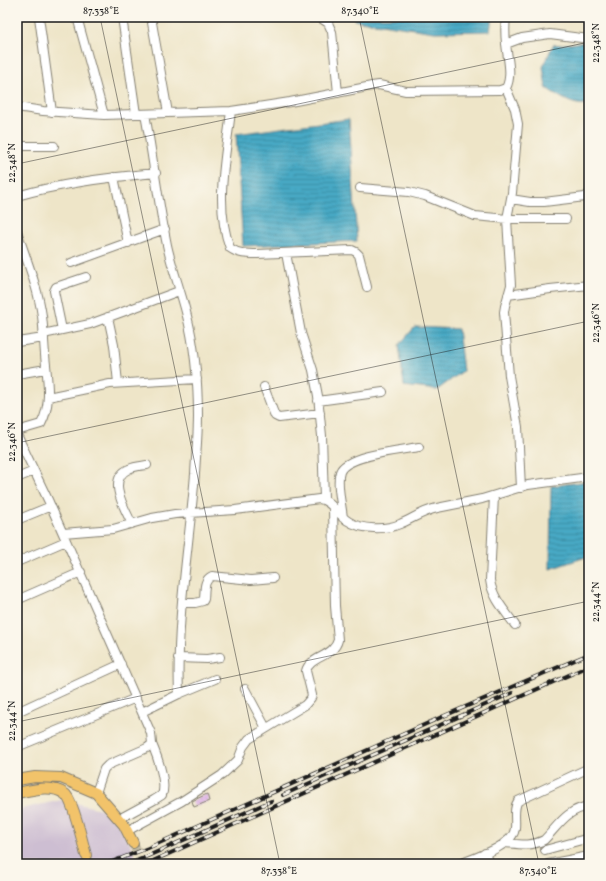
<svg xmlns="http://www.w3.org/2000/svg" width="606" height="881" font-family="Vollkorn,serif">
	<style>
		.railway { fill: #cdbed2 }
		.water { fill: url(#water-rules); stroke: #316270 }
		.building { fill: url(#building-back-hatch) }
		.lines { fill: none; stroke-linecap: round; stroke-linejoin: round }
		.major-tunnel { stroke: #c4bda6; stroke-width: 10; stroke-dasharray: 10 5; stroke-linecap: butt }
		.minor-casing { stroke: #858072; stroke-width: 10 }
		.major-casing { stroke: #858072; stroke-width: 12 }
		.minor { stroke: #fff; stroke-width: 8 }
		.major { stroke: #f2c36a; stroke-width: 10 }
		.rail-casing { stroke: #1c1c1c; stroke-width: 4 }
		.rail { stroke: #fbf7ec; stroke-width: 2.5; stroke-dasharray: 8; stroke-linecap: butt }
		.ticks { fill: none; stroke: #1c1c1c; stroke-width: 1; stroke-opacity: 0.45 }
		.neatline { fill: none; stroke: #1c1c1c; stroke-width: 1.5 }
		.ticks-label { font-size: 10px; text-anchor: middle; fill: #1c1c1c }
	</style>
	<defs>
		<pattern id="water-rules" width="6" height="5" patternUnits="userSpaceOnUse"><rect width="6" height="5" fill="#46a9c5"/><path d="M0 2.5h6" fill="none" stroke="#3a899f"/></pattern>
		<pattern id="building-back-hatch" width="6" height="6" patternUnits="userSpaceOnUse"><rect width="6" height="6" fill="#ddade7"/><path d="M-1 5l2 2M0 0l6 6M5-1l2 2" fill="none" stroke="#bd94c6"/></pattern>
	</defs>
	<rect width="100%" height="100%" fill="#fbf7ec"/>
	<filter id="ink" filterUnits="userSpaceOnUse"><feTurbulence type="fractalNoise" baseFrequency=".025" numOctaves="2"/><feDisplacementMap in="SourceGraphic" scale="8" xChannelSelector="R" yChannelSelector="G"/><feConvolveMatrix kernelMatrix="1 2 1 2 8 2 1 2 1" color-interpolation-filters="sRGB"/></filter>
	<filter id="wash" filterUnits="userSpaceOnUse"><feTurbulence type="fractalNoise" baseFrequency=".012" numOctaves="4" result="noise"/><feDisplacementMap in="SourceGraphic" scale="16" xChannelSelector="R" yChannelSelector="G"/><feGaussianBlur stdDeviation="0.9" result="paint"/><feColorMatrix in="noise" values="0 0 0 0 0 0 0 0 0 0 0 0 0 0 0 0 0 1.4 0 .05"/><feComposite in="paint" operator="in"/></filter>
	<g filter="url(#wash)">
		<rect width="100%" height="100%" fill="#eee5c8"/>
		<path class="railway" d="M61,800L110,811L130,843L138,864H17V810Z"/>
		<path class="water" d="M355,17H492L490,31L435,32L354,20Z
			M589,42V103C576,109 557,95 546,88L543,67L553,45Z
			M349,119L357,241L243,246L236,134Z
			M415,327L458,329L463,371L437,390L404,386L399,345Z
			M589,481V556L550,569L551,486Z"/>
		<g id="blocks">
			<path class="building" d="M207,794L209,801L194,807L192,801Z"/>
		</g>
	</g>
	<g filter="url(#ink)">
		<use href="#blocks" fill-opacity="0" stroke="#858072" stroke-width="1"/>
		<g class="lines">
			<path class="major-tunnel" d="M133,843L143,864
				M86,855L88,864"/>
			<g class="minor-casing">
				<path id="minor" d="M39,17L52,112
					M77,17L104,115
					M122,17L136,114
					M151,17L168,113
					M319,17L328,23L332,32L338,93
					M506,44L522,38L550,34L589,39
					M506,88L515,109L518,124L512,193L507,219L511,285L505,306L504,312L509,376L518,427L521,488
					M17,107L43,111L104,115L231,111L290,102L372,86L379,85L406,91L500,90L506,88C513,75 507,57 506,43C505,34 505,26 506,17
					M231,111C226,156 214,205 230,248C238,254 247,254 257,254L352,250L356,252L359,255L367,287
					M145,114C153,157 158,201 167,245C172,268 180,289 186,312C195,346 198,381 198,416C198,436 196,455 195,474C189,547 176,620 179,694
					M17,146H54
					M114,177L128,243
					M360,188L409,192L425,196L475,216L507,219H566
					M17,196C62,183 109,177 156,173
					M511,199L530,202H544L585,197L589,194
					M17,231C26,259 38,287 42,316C44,332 44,348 46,365C48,384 51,406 41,424L17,431
					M286,253L301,333L313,370L318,396L322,436L324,499
					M71,263L165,229
					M508,295L550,289L589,285
					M108,317L114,345L118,383
					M62,330L54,291L56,287L86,277
					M43,334L90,324L179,291
					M17,342L44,338
					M17,374L46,369
					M264,387L275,416L279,418L320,413
					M48,397L110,384L197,379
					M318,401L383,392
					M17,435L49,502L151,733L152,744L147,748L108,765L104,769L96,793
					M17,478L34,471
					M494,496L490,580C492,597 505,611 515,625
					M343,518C342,506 336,483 340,472C346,455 402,450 419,447
					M17,520L51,506
					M132,524C125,509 106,479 129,469C135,466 141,466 147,465
					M63,533L113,529L152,518L175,514L235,510L319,499C331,500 338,515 348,521C361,530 386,530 400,524C412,519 423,511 437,508L482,499L528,485L589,477
					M17,562L66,541
					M17,600L81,572
					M182,603H195L203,601L204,599C205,591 203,580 212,576L251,580L273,578
					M178,658L207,659L220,657
					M245,689L266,728
					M17,712L121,664
					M142,712L179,694L215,679
					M17,747L136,698
					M119,819L154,800L162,795C167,783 157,756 152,744
					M127,831L182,801L222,775L238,760L243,747L249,739L305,705L311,698L312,695L306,671C310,656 334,657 338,640L335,606L333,508
					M504,843C518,844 531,847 544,840C559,825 566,810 589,806
					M545,850L589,838
					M485,853L489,864
					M459,864C474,858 514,846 515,828C516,819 513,808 518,801L589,768
					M548,864L589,856"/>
			</g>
			<g class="major-casing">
				<path id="major" d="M17,780L35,777L61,778L96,793L124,825L133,843
					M17,793C32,790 52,784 65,794C73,800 83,844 86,855"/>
			</g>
			<use href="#minor" class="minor"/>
			<use href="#major" class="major"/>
			<g class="rail-casing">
				<path id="rail" d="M283,795L512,693
					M106,864L148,848L444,716L589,654
					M130,864L271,801
					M146,864L589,666"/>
			</g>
			<use href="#rail" class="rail"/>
		</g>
	</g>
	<path class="ticks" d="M100,17L280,864M359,17L539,864M17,164L589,42M17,443L589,321M17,722L589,601M17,850L20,864"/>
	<rect width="606" height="881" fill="none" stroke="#fbf7ec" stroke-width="44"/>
	<rect x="22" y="22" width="562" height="837" class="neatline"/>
	<g class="ticks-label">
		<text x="101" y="14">87.338°E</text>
		<text x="360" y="14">87.340°E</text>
		<text transform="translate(595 43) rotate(-90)" y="4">22.348°N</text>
		<text transform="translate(11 163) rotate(-90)" y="4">22.348°N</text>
		<text transform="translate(595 323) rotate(-90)" y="4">22.346°N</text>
		<text transform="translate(11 442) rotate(-90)" y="4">22.346°N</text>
		<text transform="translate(595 602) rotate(-90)" y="4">22.344°N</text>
		<text transform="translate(11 721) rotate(-90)" y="4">22.344°N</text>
		<text x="279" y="874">87.338°E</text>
		<text x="538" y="874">87.340°E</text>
	</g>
</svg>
